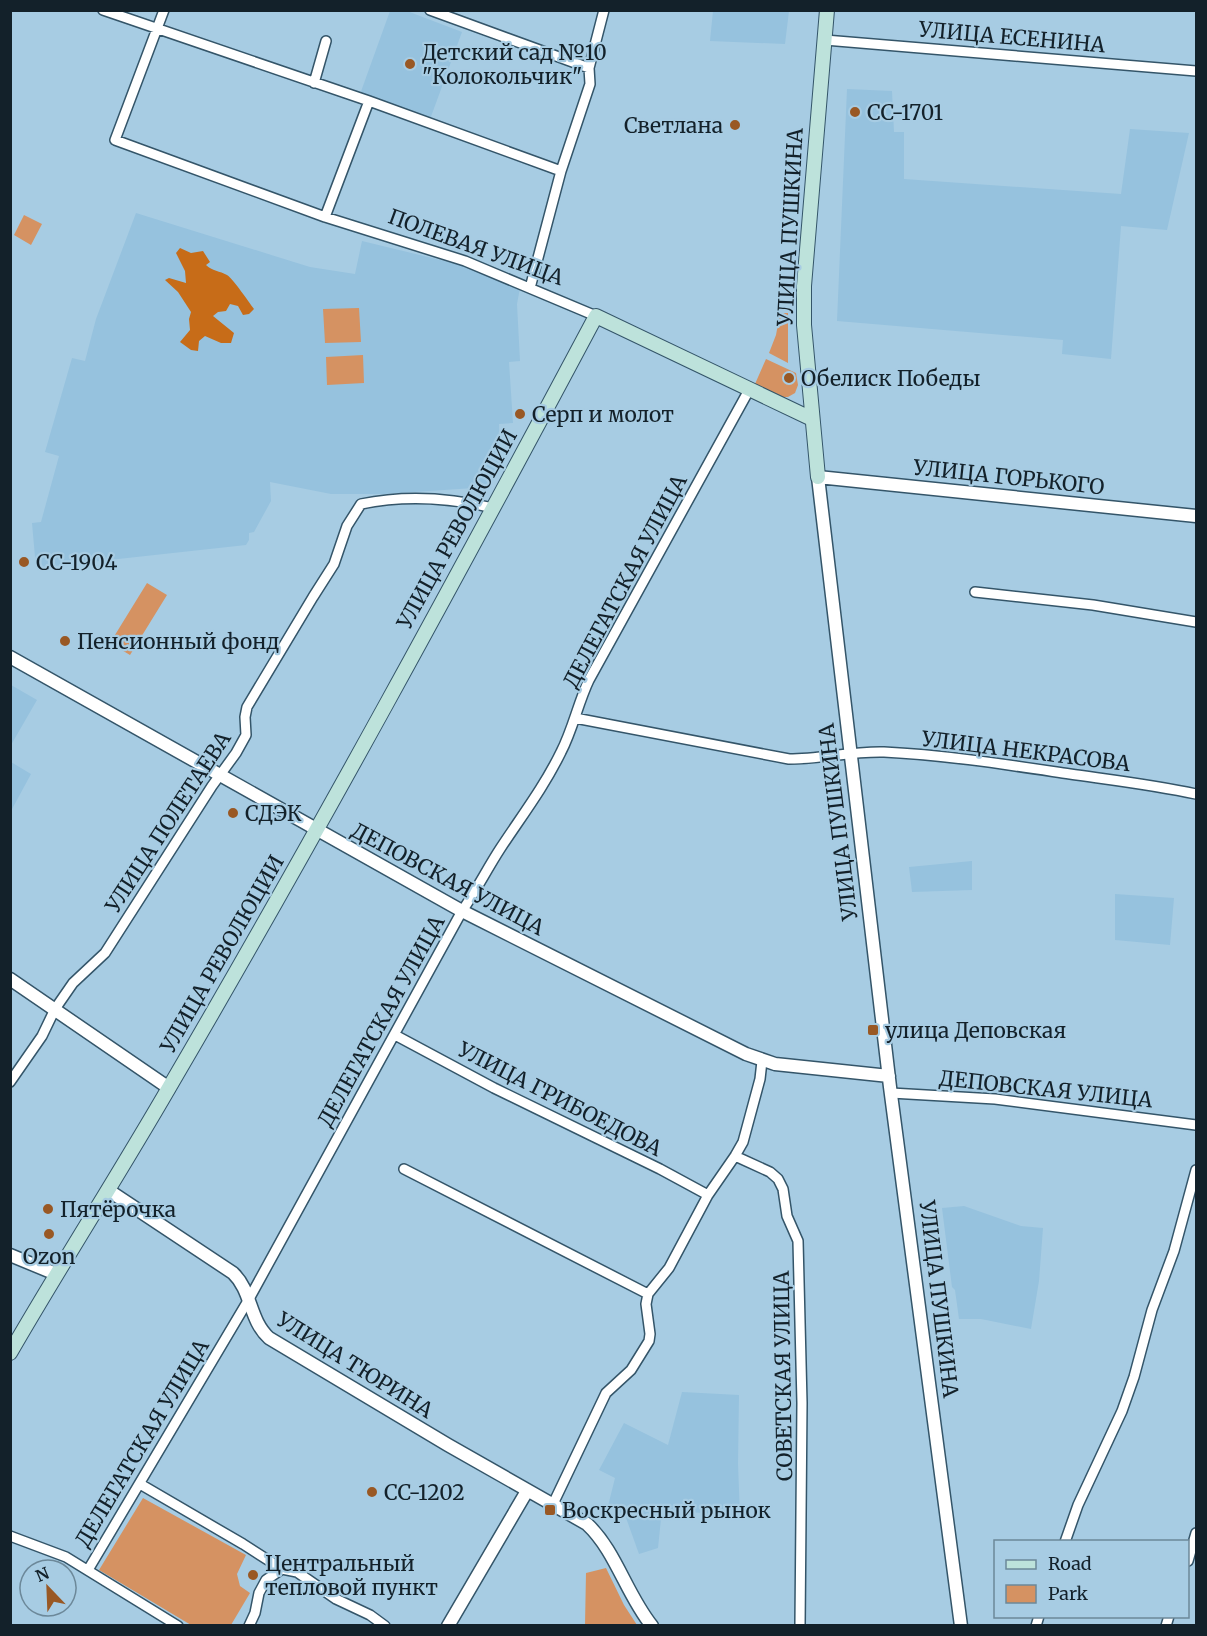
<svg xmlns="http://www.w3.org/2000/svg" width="1207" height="1636" font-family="Merriweather,serif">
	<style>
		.built { fill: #96c2de }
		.green { fill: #d59262 }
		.forest { fill: #c76c18 }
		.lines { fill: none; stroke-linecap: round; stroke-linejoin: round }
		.minor-casing { stroke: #345569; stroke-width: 12 }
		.tertiary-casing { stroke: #345569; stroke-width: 15 }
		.secondary-casing { stroke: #345569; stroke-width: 16 }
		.minor { stroke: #fff; stroke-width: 9 }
		.tertiary { stroke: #fff; stroke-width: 12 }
		.secondary { stroke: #bde2db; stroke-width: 14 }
		.poi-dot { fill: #995824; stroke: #a7cce3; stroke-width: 2 }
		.labels { text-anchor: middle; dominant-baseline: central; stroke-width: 4.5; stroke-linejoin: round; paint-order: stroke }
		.street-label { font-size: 21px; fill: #13212a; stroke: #a7cce3 }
		.poi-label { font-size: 21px; fill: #13212a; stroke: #a7cce3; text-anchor: start }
	</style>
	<rect width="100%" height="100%" fill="#a7cce3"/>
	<path class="built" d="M390,11H407L462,32L429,122L359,97Z
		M713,11H789L785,44L710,41Z
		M847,89L892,91L894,132H904V179L1121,194L1130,129L1189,133L1167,230L1121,226L1111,359L1062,354L1063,340L837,321Z
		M136,213L310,267L355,274L362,241L461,265L520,288L517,304L520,361L509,362L513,423L499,424L500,468L489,487L384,494H331L270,482L271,501L254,532L249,533V540L246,545L36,568L32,523L41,522L59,456L45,452L72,358L85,361L96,319Z
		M11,685L37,700L11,745Z
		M11,762L31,774L11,811Z
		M972,861V890L912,892L909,867Z
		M1115,894L1174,898L1170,945L1115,940Z
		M964,1206L1021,1226L1043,1228L1039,1281L1031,1329L981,1319H959L955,1290L952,1287L942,1208Z
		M682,1392L739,1395L738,1464L740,1517L662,1509L658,1548L639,1554L625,1515L608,1506L615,1478L599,1470L624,1423L668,1445Z"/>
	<path class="green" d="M24,215L42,224L31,245L14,235Z
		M359,308L361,342L325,343L323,309Z
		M780,313H788V363L769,353L776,335Z
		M363,355L364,383L327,385L326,357Z
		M766,359L796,373L798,385L795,393L788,397H783L755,384Z
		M147,583L167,595L130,655L110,643Z
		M143,1498L246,1555L237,1574L240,1586L250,1593L231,1625H191L99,1570Z
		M606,1568L624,1605L637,1625H585L586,1573Z"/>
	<path class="forest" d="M180,248L191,253L203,251L210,262L206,265C212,271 220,271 227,275C234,280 248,301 254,309L249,314L243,315L238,306L230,304L226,311L218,312L213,316L234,333L231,343H221L205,336L199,341L198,351L191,350L180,342L190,330L189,319L191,312L178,292L165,280L169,278L186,283L185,271L176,253Z"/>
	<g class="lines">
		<g class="minor-casing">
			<path id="minor" d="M103,10L369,101L561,171
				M164,10L115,140L325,217L465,261L596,316
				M430,10L589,68
				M825,40L1196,71
				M314,83L326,41
				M325,217L369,101
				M530,288L561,171L590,84L589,68L604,10
				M975,592L1093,605L1196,622
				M575,718L789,759C821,759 852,751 884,752C946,755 1009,765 1070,774C1112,780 1155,785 1196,794
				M395,1035L494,1088L660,1169L708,1195
				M10,1082L42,1036L55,1009L73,983L105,953L212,786L236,753L246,735L245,717L247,707L313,597L334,564L347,526L361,504C404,495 451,498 493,508
				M891,1093L995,1099L1196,1125
				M735,1156L770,1172L778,1179L783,1189L787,1216L798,1241L802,1403L800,1626
				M404,1169L648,1294
				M140,1484L243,1544L282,1569L297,1572L336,1599L370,1615L385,1626
				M553,1504L606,1393L631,1370L649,1341L650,1334L646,1304L648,1294L669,1268L708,1195L735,1156L743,1142L760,1079L762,1061
				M10,1536L66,1557L178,1626
				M1065,1542L1078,1505L1122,1411L1134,1377L1152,1310L1174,1251L1196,1170
				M1188,1561L1196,1533
				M88,1570L249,1299L462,911C476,891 487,869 500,849C521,817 544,787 561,752C573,729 578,703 589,680L749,390
				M249,1626L255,1613L259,1593L266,1580L282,1569
				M1036,1626L1039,1616
				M1166,1626L1169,1616"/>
		</g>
		<g class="tertiary-casing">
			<path id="tertiary" d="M10,657L462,911L746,1054L775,1064L889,1076
				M10,979L169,1088
				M108,1190L233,1273C252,1291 249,1320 269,1338L448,1445L587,1524C616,1551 626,1594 652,1626
				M10,1255L56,1274
				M448,1626L527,1491
				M961,1626L890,1087L818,477L1196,516"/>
		</g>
		<g class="secondary-casing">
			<path id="secondary" d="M818,477L804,325V286L827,10
				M10,1353C62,1263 118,1176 170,1086C318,833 458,575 596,316L812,419"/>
		</g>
		<use href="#minor" class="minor"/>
		<use href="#tertiary" class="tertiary"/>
		<use href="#secondary" class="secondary"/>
	</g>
	<g class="poi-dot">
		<circle cx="410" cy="64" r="6"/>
		<circle cx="855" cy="112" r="6"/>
		<circle cx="735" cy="125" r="6"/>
		<circle cx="789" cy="378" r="6"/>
		<circle cx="520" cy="414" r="6"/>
		<circle cx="24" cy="562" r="6"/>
		<circle cx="65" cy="641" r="6"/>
		<circle cx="233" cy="813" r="6"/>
		<rect x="867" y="1024" width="12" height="12" rx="3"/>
		<circle cx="48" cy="1209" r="6"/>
		<circle cx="49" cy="1234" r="6"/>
		<circle cx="372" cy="1492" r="6"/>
		<rect x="544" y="1504" width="12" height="12" rx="3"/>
		<circle cx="253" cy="1575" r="6"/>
	</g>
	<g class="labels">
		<g class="street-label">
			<text transform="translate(1012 37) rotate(5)">УЛИЦА ЕСЕНИНА</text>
			<text transform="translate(790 227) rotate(-87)">УЛИЦА ПУШКИНА</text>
			<text transform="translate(476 247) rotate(20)">ПОЛЕВАЯ УЛИЦА</text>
			<text transform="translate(1009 477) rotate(6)">УЛИЦА ГОРЬКОГО</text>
			<text transform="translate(457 529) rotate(-61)">УЛИЦА РЕВОЛЮЦИИ</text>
			<text transform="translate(625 581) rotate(-62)">ДЕЛЕГАТСКАЯ УЛИЦА</text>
			<text transform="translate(1026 751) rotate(7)">УЛИЦА НЕКРАСОВА</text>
			<text transform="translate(168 822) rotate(-57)">УЛИЦА ПОЛЕТАЕВА</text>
			<text transform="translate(838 822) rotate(-97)">УЛИЦА ПУШКИНА</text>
			<text transform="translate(448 879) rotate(28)">ДЕПОВСКАЯ УЛИЦА</text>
			<text transform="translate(222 954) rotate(-60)">УЛИЦА РЕВОЛЮЦИИ</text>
			<text transform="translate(381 1021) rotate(-61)">ДЕЛЕГАТСКАЯ УЛИЦА</text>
			<text transform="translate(1046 1089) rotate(6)">ДЕПОВСКАЯ УЛИЦА</text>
			<text transform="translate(560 1099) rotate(27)">УЛИЦА ГРИБОЕДОВА</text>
			<text transform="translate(939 1299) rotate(83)">УЛИЦА ПУШКИНА</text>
			<text transform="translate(355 1365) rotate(32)">УЛИЦА ТЮРИНА</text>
			<text transform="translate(783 1376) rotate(-91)">СОВЕТСКАЯ УЛИЦА</text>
			<text transform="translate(142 1443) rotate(-59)">ДЕЛЕГАТСКАЯ УЛИЦА</text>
		</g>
		<g class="poi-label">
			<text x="422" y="52">Детский сад №10<tspan x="422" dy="24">"Колокольчик"</tspan></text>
			<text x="867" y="112">СС-1701</text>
			<text x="723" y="125" text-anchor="end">Светлана</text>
			<text x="801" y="378">Обелиск Победы</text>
			<text x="532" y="414">Серп и молот</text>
			<text x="36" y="562">СС-1904</text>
			<text x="77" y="641">Пенсионный фонд</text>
			<text x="245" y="813">СДЭК</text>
			<text x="885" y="1030">улица Деповская</text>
			<text x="60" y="1209">Пятёрочка</text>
			<text x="49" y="1256" text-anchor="middle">Ozon</text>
			<text x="384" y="1492">СС-1202</text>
			<text x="562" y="1510">Воскресный рынок</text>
			<text x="265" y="1563">Центральный<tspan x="265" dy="24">тепловой пункт</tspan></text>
		</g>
	</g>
	<rect width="1207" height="1636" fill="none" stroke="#13212a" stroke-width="24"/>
	<rect x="994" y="1540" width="195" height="78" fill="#a7cce3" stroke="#6c8899" stroke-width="1.5"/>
	<rect x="1006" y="1560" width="30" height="9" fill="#bde2db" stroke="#6c8899" stroke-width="1.5"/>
	<text x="1048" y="1570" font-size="18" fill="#13212a">Road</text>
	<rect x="1006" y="1585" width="30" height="18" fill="#d59262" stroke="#6c8899" stroke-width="1.5"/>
	<text x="1048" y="1600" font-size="18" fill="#13212a">Park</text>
	<g transform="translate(48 1588) rotate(337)"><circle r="28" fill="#a7cce3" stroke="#6c8899" stroke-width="1.5"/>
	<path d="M0-4.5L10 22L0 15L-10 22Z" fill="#995824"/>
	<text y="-9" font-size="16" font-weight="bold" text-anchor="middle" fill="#13212a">N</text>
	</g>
</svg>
